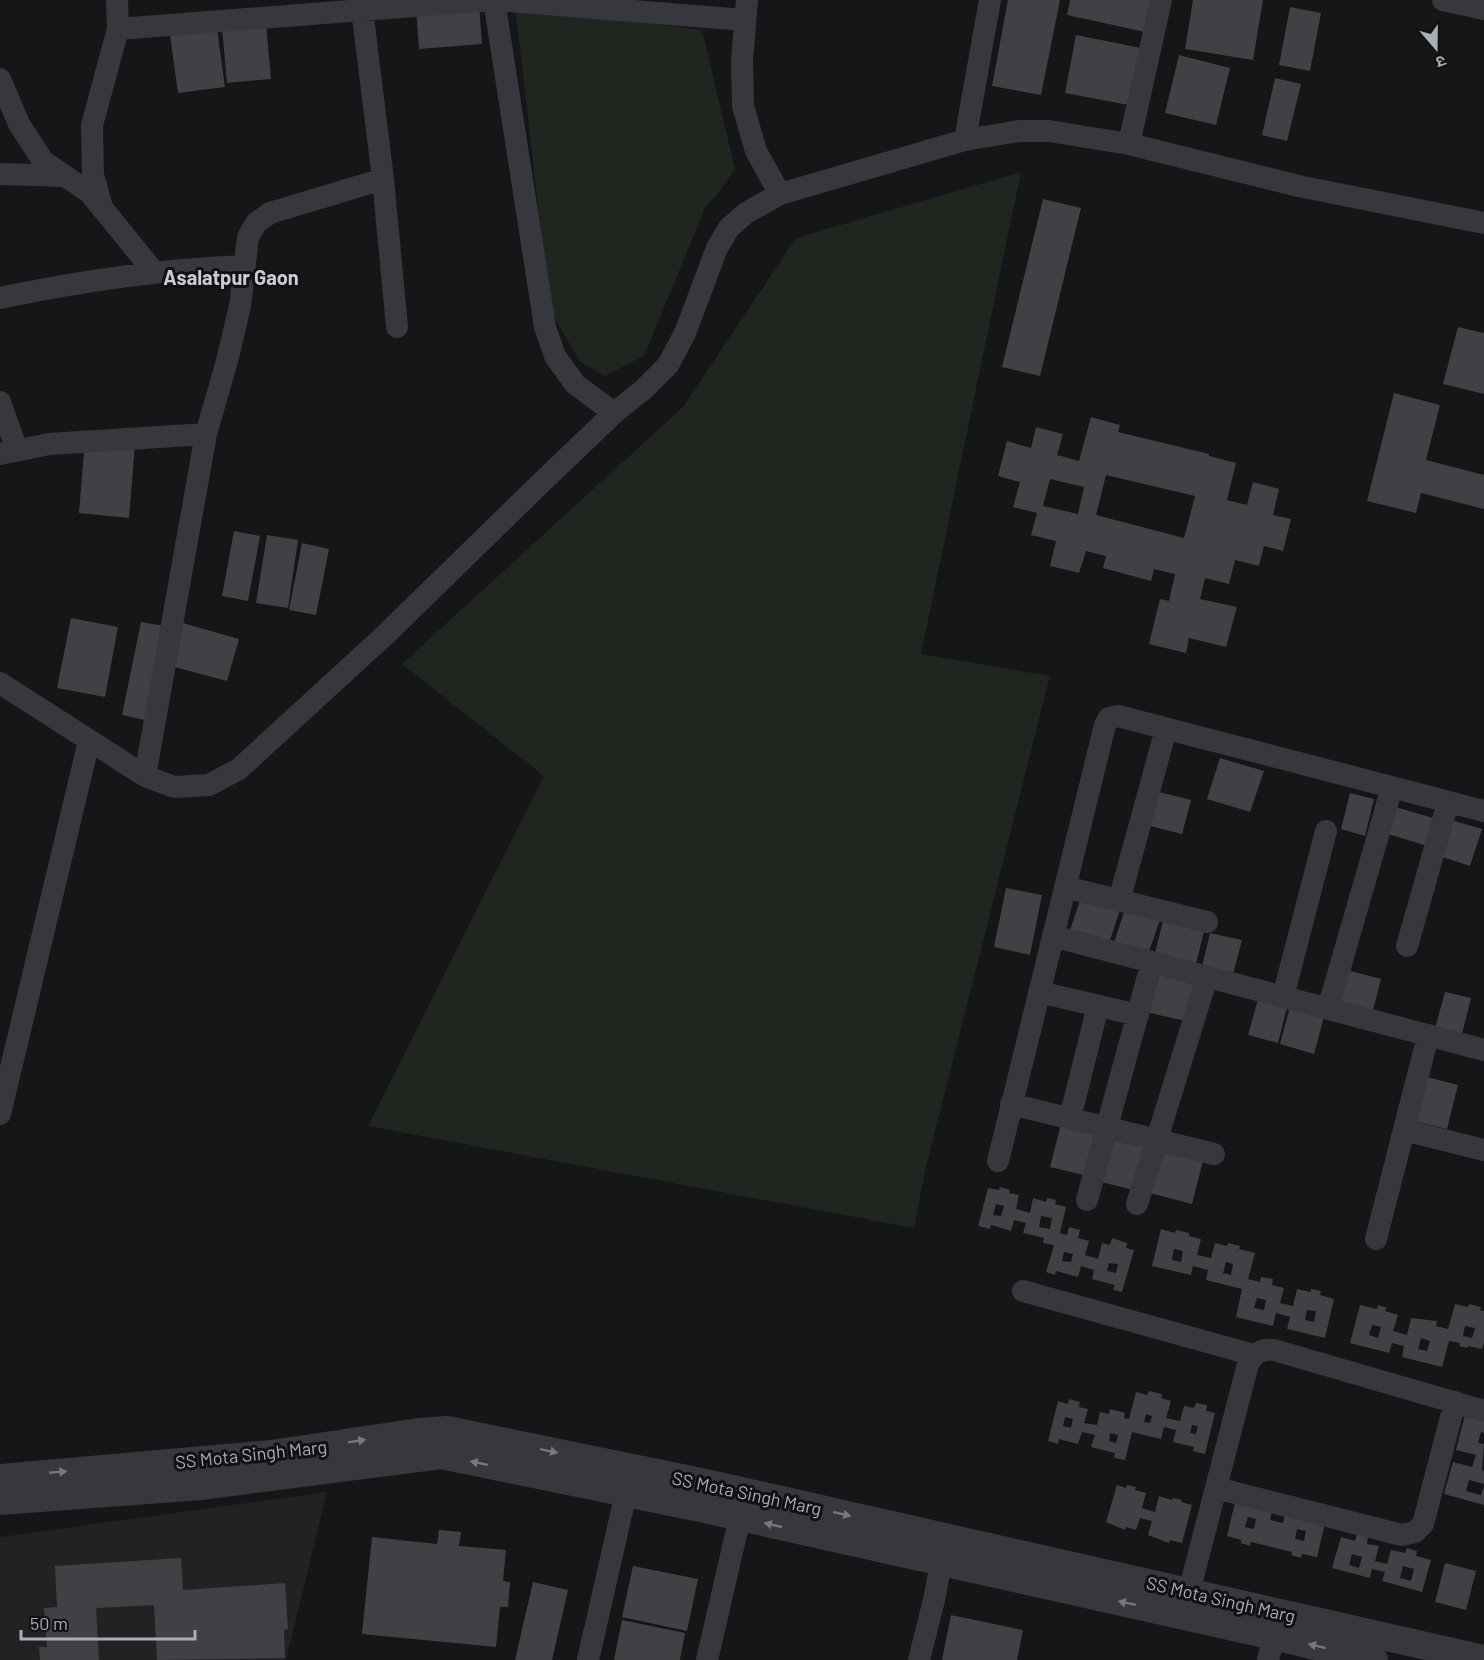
<svg xmlns="http://www.w3.org/2000/svg" width="1484" height="1660" font-family="Barlow,'Noto Sans Devanagari',sans-serif">
	<style>
		.built { fill: #222225 }
		.green { fill: #1e261f }
		.building { fill: #404145; fill-rule: evenodd }
		.lines { fill: none; stroke-linecap: round; stroke-linejoin: round }
		.minor { stroke: #37383d; stroke-width: 22 }
		.tertiary { stroke: #37383d; stroke-width: 28 }
		.oneway { fill: #757881 }
		.labels { text-anchor: middle; dominant-baseline: central; stroke-width: 6; stroke-linejoin: round; paint-order: stroke }
		.street-label { font-size: 18px; fill: #a8adb8; stroke: #111113 }
		.neighbourhood-label { font-size: 20px; font-weight: bold; fill: #c9ccd4; stroke: #111113 }
	</style>
	<rect width="100%" height="100%" fill="#161618"/>
	<path class="built" d="M327,1492L286,1660H0V1537Z"/>
	<path class="green" d="M515,5L702,30L735,169L719,192L705,208L644,356L605,376L580,362L550,310Z
		M1021,172L921,654L1050,676L925,1171L914,1228L368,1126L544,776L402,664L683,407L796,238Z"/>
	<path class="building" d="M1008,0H1060L1041,95L992,86Z
		M1070,0H1152L1145,32L1067,15Z
		M1193,0H1263L1253,60L1185,49Z
		M479,4L482,44L419,49L416,8Z
		M1290,7L1321,13L1310,71L1279,65Z
		M266,24L271,79L227,83L222,28Z
		M217,29L225,87L178,93L170,35Z
		M1076,35L1146,49L1134,106L1065,93Z
		M1179,55L1230,68L1216,125L1165,113Z
		M1275,78L1301,84L1287,141L1262,135Z
		M1043,199L1081,208L1040,376L1002,367Z
		M1458,327L1484,333V394L1443,384Z
		M1394,393L1440,405L1426,460L1484,475V509L1421,493L1416,513L1367,501Z
		M1091,417L1120,425L1118,432L1209,454V456L1236,463L1227,500L1247,505L1253,482L1279,489L1273,515L1291,519L1283,551L1264,546L1259,566L1235,560L1229,584L1205,578L1200,599L1237,607L1226,647L1189,638L1186,653L1149,644L1160,599L1169,601L1175,574L1154,569L1151,581L1103,568L1106,556L1086,551L1079,573L1050,566L1056,541L1031,535L1037,513L1013,507L1020,482L998,476L1007,441L1031,448L1036,427L1063,434L1057,455L1079,461ZM1106,475L1195,496L1184,538L1096,515ZM1050,479L1084,487L1078,514L1043,506Z
		M135,445L129,518L79,513L84,452Z
		M234,531L260,536L248,601L222,596Z
		M267,535L298,540L288,608L256,603Z
		M302,543L329,549L316,615L289,610Z
		M71,618L118,627L105,697L57,688Z
		M141,622L164,626L145,720L122,715Z
		M179,622L239,639L227,681L167,665Z
		M1220,758L1264,771L1250,812L1207,799Z
		M1151,790L1191,800L1182,834L1142,824Z
		M1350,793L1374,799L1365,836L1341,829Z
		M1389,805L1436,819L1428,846L1381,832Z
		M1451,820L1482,829L1470,866L1439,856Z
		M1006,888L1042,895L1030,955L994,947Z
		M1082,895L1121,907L1108,946L1069,933Z
		M1125,909L1160,920L1147,957L1113,946Z
		M1164,917L1205,927L1195,968L1154,957Z
		M1210,933L1242,940L1232,978L1201,971Z
		M1157,968L1200,979L1190,1022L1146,1012Z
		M1343,969L1381,979L1371,1018L1333,1009Z
		M1445,992L1471,998L1461,1038L1434,1032Z
		M1258,1000L1287,1007L1278,1043L1248,1035Z
		M1290,1007L1324,1017L1314,1054L1280,1044Z
		M1427,1077L1458,1085L1447,1129L1415,1121Z
		M1061,1124L1099,1133L1088,1176L1050,1167Z
		M1109,1133L1151,1143L1138,1191L1097,1181Z
		M1157,1150L1203,1161L1192,1204L1146,1192Z
		M1000,1187L1010,1190L1009,1193L1019,1195L1016,1209L1030,1213L1033,1198L1046,1202L1047,1198L1056,1200L1055,1204L1066,1207L1060,1233L1067,1235L1069,1227L1080,1230L1078,1238L1089,1241L1085,1255L1098,1259L1102,1243L1110,1245L1112,1238L1127,1243L1126,1248L1134,1250L1122,1292L1113,1290L1115,1285L1092,1279L1094,1270L1081,1266L1078,1277L1056,1271L1055,1275L1046,1272L1054,1245L1043,1243L1044,1238L1023,1233L1026,1223L1014,1220L1011,1231L991,1225L990,1229L978,1226L988,1188L999,1190ZM996,1204L1004,1206L1001,1216L993,1215ZM1041,1216L1052,1218L1050,1229L1039,1227ZM1064,1252L1073,1254L1071,1262L1062,1261ZM1109,1263L1118,1264L1116,1273L1107,1271Z
		M1161,1229L1175,1233L1176,1230L1189,1233V1236L1201,1239L1197,1255L1211,1258L1215,1243L1227,1246L1228,1243L1240,1246L1239,1249L1255,1253L1248,1279L1260,1282L1261,1277L1273,1279L1272,1285L1284,1288L1280,1303L1293,1306L1297,1289L1311,1292V1289L1321,1291L1320,1295L1334,1299L1325,1338L1287,1329L1290,1317L1276,1313L1273,1326L1236,1317L1242,1289L1206,1280L1208,1270L1193,1266L1191,1275L1152,1266ZM1174,1249L1183,1251L1181,1262L1172,1260ZM1226,1262L1233,1264L1231,1275L1223,1273ZM1257,1298L1266,1300L1264,1310L1254,1308ZM1307,1310L1316,1311L1314,1322L1305,1320Z
		M1455,1304L1468,1307L1469,1304L1481,1307L1480,1310L1484,1311V1342L1482,1349L1468,1346L1467,1348L1459,1346L1460,1343L1449,1341L1442,1367L1402,1357L1404,1346L1392,1343L1389,1353L1350,1343L1360,1305L1377,1309L1378,1305L1387,1308L1385,1311L1398,1315L1393,1331L1407,1335L1411,1318L1437,1321L1436,1326L1448,1329ZM1372,1325L1381,1327L1378,1338L1369,1335ZM1465,1326L1475,1328L1472,1338L1463,1336ZM1421,1338L1430,1341L1427,1351L1418,1349Z
		M1149,1391L1162,1394L1161,1398L1171,1401L1166,1418L1180,1421L1184,1406L1194,1408L1196,1403L1207,1405L1206,1411L1215,1413L1205,1454L1193,1451L1194,1447L1173,1442L1176,1430L1164,1427L1161,1439L1132,1432L1125,1460L1114,1458L1115,1453L1091,1447L1095,1435L1082,1432L1078,1444L1059,1439L1058,1444L1048,1441L1058,1401L1068,1404L1069,1399L1080,1402L1079,1407L1088,1409L1084,1423L1097,1425L1100,1412L1109,1414L1110,1409L1125,1413L1124,1418L1129,1419L1136,1392L1147,1395ZM1146,1414L1152,1416L1150,1423L1144,1422ZM1065,1417L1073,1419L1071,1428L1063,1426ZM1192,1425L1198,1426L1196,1434L1190,1433ZM1110,1433L1118,1435L1116,1443L1109,1441Z
		M1466,1411L1484,1416V1433L1481,1432L1478,1443L1484,1444L1482,1470L1484,1471V1484L1469,1480L1466,1491L1481,1495L1484,1486V1505L1444,1494L1453,1462L1472,1467L1476,1455L1456,1450Z
		M1117,1485L1126,1488L1127,1485L1136,1487L1135,1490L1146,1493L1142,1508L1155,1512L1159,1496L1172,1500L1173,1498L1182,1500L1181,1502L1192,1505L1182,1543L1170,1540L1169,1543L1148,1535L1152,1521L1140,1518L1136,1530L1126,1527L1125,1530L1106,1522Z
		M1236,1498L1273,1507L1270,1520L1283,1523L1286,1510L1326,1519L1317,1557L1302,1554L1301,1558L1291,1555L1292,1552L1251,1542L1250,1546L1241,1543V1540L1227,1536ZM1248,1517L1256,1519L1254,1529L1245,1527ZM1297,1529L1306,1531L1304,1541L1295,1539Z
		M439,1530L461,1532L459,1546L506,1550L503,1581L510,1582L508,1607H500L496,1647L362,1634L372,1537L437,1544Z
		M1357,1533L1368,1536L1367,1544L1379,1546L1375,1561L1387,1564L1391,1550L1405,1553L1407,1548L1417,1551L1416,1556L1431,1560L1422,1592L1382,1581L1385,1572L1372,1569L1370,1578L1332,1568L1341,1537L1355,1541ZM1352,1554L1362,1557L1359,1568L1349,1565ZM1403,1566L1414,1569L1411,1581L1400,1578Z
		M181,1558L183,1590L285,1583L288,1629L284,1630L285,1658L157,1660L154,1605L96,1608L99,1660H40L39,1647H47L44,1608L57,1607L55,1566Z
		M1445,1563L1476,1571L1466,1610L1435,1602Z
		M633,1566L698,1579L687,1631L622,1617Z
		M533,1582L568,1590L552,1660H515Z
		M951,1615L1023,1630L1017,1660H942Z
		M622,1620L685,1633L680,1660H614Z"/>
	<g class="lines">
		<path class="minor" d="M494,0L545,327L555,356L575,384L614,413
			M497,0L744,20
			M747,0L742,61L743,106L756,151L780,194
			M1443,0L1484,9
			M362,9L383,179L397,327
			M118,29L491,0
			M0,79L19,124L43,161L90,193L154,272
			M965,140L990,0
			M1129,144L1161,0
			M0,174L65,176
			M102,207L93,175L92,125L118,29L117,0
			M0,298C81,281 162,269 244,266
			M0,402L17,450
			M0,454L49,444L206,434
			M0,683L145,776L174,787L209,785L239,769L384,636L544,480L614,413L644,389L668,365L685,333L717,248L729,228L746,213L780,194L965,140L1019,131H1049L1129,144L1303,187L1484,223
			M145,776L206,434L227,361L240,306L248,237L256,223L270,213L383,179
			M1065,887L1207,922
			M1119,901L1166,729
			M1053,936L1484,1050
			M1407,946L1448,802
			M1039,992L1138,1015
			M1283,997L1326,831
			M1328,1009L1392,787
			M1011,1104L1214,1154
			M0,1114L89,741
			M1070,1118L1098,1006
			M1404,1130L1484,1150
			M998,1161L1105,725L1109,718L1118,716L1484,811
			M1087,1200L1152,962
			M1137,1204L1207,977
			M1376,1239L1428,1036
			M1023,1291L1254,1355
			M1216,1488L1402,1535L1415,1532L1423,1524L1455,1402
			M1189,1592L1248,1364C1255,1353 1261,1349 1274,1350L1484,1411
			M588,1660L626,1493
			M707,1660L740,1517
			M919,1660L934,1600L944,1547
			M1268,1660L1274,1636"/>
		<path class="tertiary" d="M0,1478L271,1454L419,1432L447,1430L706,1483L1484,1659
			M0,1501L201,1486L441,1455L700,1508L1274,1636L1374,1660"/>
	</g>
	<defs><path id="oneway-solid" d="M-6-.8H1V-3.2L6.5 0L1 3.2V.8H-6Z" transform="scale(1.5)"/></defs>
	<g class="oneway">
		<use href="#oneway-solid" transform="translate(357 1441) rotate(-9)"/>
		<use href="#oneway-solid" transform="translate(549 1451) rotate(12)"/>
		<use href="#oneway-solid" transform="translate(479 1463) rotate(-168)"/>
		<use href="#oneway-solid" transform="translate(58 1472) rotate(-5)"/>
		<use href="#oneway-solid" transform="translate(842 1514) rotate(13)"/>
		<use href="#oneway-solid" transform="translate(773 1525) rotate(-167)"/>
		<use href="#oneway-solid" transform="translate(1127 1603) rotate(-168)"/>
		<use href="#oneway-solid" transform="translate(1317 1646) rotate(-166)"/>
	</g>
	<g class="labels">
		<g class="street-label">
			<text transform="translate(251 1454) rotate(-6)">SS Mota Singh Marg</text>
			<text transform="translate(747 1493) rotate(12)">SS Mota Singh Marg</text>
			<text transform="translate(1221 1599) rotate(13)">SS Mota Singh Marg</text>
		</g>
		<g class="neighbourhood-label">
			<text x="231" y="277">Asalatpur Gaon</text>
		</g>
	</g>
	<g transform="translate(1436 48) rotate(160)" stroke="#111113" stroke-width="4.5" paint-order="stroke">
	<path d="M0-4.5L10 22L0 15L-10 22Z" fill="#a8adb8"/>
	<text y="-9" font-size="16" font-weight="bold" text-anchor="middle" fill="#a8adb8">उ</text>
	</g>
	<path d="M21 1630v9h174v-9" fill="none" stroke="#a8adb8" stroke-width="3"/>
	<text x="30" y="1630" font-size="18" fill="#a8adb8" stroke="#111113" stroke-width="4.5" paint-order="stroke">50 m</text>
</svg>
